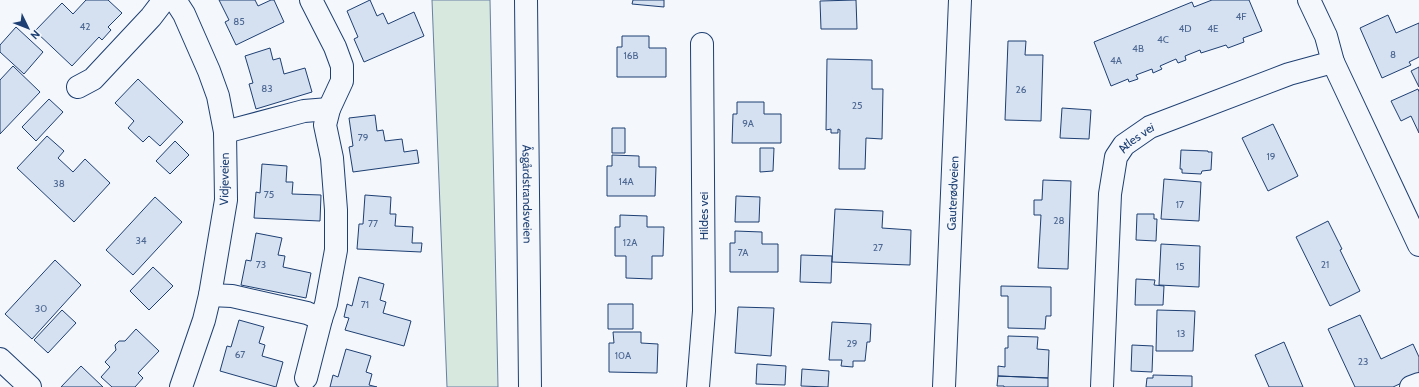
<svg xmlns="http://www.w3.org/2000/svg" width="1419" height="387" font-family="Cabin,sans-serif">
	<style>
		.green { fill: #d7e8df; stroke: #687fa3 }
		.building { fill: #d5e0f0; stroke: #1d3f73 }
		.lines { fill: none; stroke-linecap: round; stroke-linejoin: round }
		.minor-casing { stroke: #1d3f73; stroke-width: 24 }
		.major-casing { stroke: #1d3f73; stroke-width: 24 }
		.minor { stroke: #f4f7fb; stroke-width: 22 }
		.major { stroke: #f4f7fb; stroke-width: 22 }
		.labels { text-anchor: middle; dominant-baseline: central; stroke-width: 3; stroke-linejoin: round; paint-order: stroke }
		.number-label { font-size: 10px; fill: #4b6792 }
		.street-label { font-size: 12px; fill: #1d3f73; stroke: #f4f7fb }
	</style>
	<rect width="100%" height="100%" fill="#f4f7fb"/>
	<path class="green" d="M432,0H490L498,387H447Z"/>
	<path class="building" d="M86,0H108L122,13L108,27L111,30L102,40L99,37L72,66L35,31L62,3L73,14Z
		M219,0H255L258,6L271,0H274L284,22L236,45L225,22L229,20Z
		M370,0L377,16L383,13L388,24L414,12L424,36L364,62L354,39L358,37L347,11Z
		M633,0H664V7L632,4Z
		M856,0L857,29H821L820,1Z
		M1212,0H1249L1262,31L1243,38L1244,42L1228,48L1226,45L1201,53L1200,50L1185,56L1186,60L1178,63L1176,59L1160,66L1162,69L1153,73L1152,69L1136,75L1138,79L1129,82L1128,79L1111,86L1094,42L1192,2L1194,7Z
		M1388,15L1396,33L1419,23V57L1409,62L1411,65L1382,78L1360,28Z
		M16,27L43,52L24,74L0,52V45Z
		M622,36H649V48H666V77H617V47H622Z
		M1008,41H1026L1025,55H1043L1041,121L1005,120Z
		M270,48L273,60L280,58L284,74L305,68L312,92L256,109L249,84L253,83L245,56Z
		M827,59L872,60V89H883L882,139L866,138L865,169H839L840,130L838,129V133H831V129L826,130Z
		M13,66L40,92L0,134V80Z
		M1419,67V87L1411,71Z
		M138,79L183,122L160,146L149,136L143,142L128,128L134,121L115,103Z
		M1418,89L1419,92V133L1411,116L1401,121L1391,101Z
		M49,99L63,112L36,141L22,127Z
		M737,102H764V114H781V143H732L733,114H737Z
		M1062,108L1091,110L1089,139L1060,138Z
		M375,115L377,131L383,130L385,141L402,139L404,152L417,150L419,163L353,172L349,147L353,146L349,118Z
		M1273,124L1298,176L1268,191L1242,138Z
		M612,128H625V153H612Z
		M47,136L64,151L58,158L73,172L85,159L110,183L74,222L17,168Z
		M175,141L189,155L170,174L156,161Z
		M760,148H774L773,171L760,172Z
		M1181,150L1208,151V152H1212L1211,170L1202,171L1201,174L1182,173V169H1180Z
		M612,155L639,156V167H656L655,196H607V166H612Z
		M262,164L287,166L286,182H293L292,194L321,195L320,221L254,218L256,192L260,193Z
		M1164,179L1201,182L1199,221L1161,219Z
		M1043,180L1071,181L1068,269L1038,268L1041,215H1034V200H1042Z
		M365,195L391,197L390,214H396L395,226L413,227L412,243H422L421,252L357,249L359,224H363Z
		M736,196L760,197L759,222H735Z
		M155,197L182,222L133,275L106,250Z
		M835,209L883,211L882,228L911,230L910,265L832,262Z
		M1137,214H1154V219H1157L1156,241L1136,240Z
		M620,215L647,216V227H664L663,256H652V279L626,278V256H615V227H620Z
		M1328,221L1342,249L1340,250L1360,291L1330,306L1296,237Z
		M735,231L762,232V244H778V272H730V243H735Z
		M256,233L282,238L278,255L285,256L283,267L311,273L306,298L241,285L246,260L251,261Z
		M1161,244L1200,246L1199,287L1159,285Z
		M801,255L832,256L831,283L800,282Z
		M55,260L81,285L32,339L5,314Z
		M153,267L173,286L149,310L130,291Z
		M359,277L384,284L380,300L386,302L383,313L411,321L404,346L345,330L349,318L344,317L347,304L352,306Z
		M1136,279L1155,280L1154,285L1164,286L1163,305H1135Z
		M1001,286L1051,287V316H1046L1045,329L1008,328V296H1001Z
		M608,304H633V329H608Z
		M738,307L774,308L771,356L735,353Z
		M62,310L76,323L48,353L34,340Z
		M1157,310L1195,311L1193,351H1156Z
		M1360,315L1381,359L1413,344L1419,357V375L1393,387H1355L1328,329Z
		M239,320L264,327L259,343L265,345L262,356L283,362L276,387L220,371L227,346L231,347Z
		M832,322L871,324L870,342H867L865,361H853V367L841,366L842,360H829Z
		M136,329L159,351L138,373L143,378L135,387H112L101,377L110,367L105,362L116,350L115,345L119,341H125Z
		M613,332H641V343L658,344L657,373L609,372V343H614Z
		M1008,336L1038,337L1037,349L1049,350L1048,378L998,376V366L1005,367V348H1008Z
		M1284,342L1303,387H1269L1255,355Z
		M1132,345L1153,346L1152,372L1131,371Z
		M346,349L371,356L366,372L372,374L369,385L377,387H330L333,375L338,377Z
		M757,364L786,366L785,385L756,384Z
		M81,366L103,387H61Z
		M802,369L829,371L828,387L801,386Z
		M1153,375L1192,376V387H1146L1147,378H1153Z
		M998,376L1048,378V387H1004V386H997Z"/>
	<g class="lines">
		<g class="minor-casing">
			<g id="minor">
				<path d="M175,0L184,14L209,71L218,96L225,132L226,200L210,295L204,320L181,387"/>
				<path d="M1309,0L1326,36L1333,62L1419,245"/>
				<path d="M78,87L93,79L151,17L164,0"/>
				<path d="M225,132L304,111L329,109"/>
				<path d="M210,295L232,296L307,313L321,319"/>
				<path d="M0,359L30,387"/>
				<path d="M306,378L321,319L326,304L336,250V210L332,158L325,125L329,109L342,81V66L335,47L311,0"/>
				<path d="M698,387L704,311L702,44"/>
				<path id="s1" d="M944,387L960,0"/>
				<path id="s2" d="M1102,387L1110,194L1116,157L1124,145L1150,127L1289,74L1333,62"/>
				<path d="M1411,387L1419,384"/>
			</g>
		</g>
		<g class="major-casing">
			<g id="major">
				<path id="s3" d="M526,0L530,387"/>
			</g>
		</g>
		<use href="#minor" class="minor"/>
		<use href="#major" class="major"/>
	</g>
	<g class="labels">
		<g class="number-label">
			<text x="1241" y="16">4F</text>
			<text x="239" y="21">85</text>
			<text x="85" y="26">42</text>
			<text x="1185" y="28">4D</text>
			<text x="1213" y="28">4E</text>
			<text x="1163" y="39">4C</text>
			<text x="1138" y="48">4B</text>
			<text x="1393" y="54">8</text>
			<text x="631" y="55">16B</text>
			<text x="1116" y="60">4A</text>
			<text x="267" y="88">83</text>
			<text x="1021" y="89">26</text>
			<text x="857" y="105">25</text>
			<text x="748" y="123">9A</text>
			<text x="363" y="137">79</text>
			<text x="1271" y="156">19</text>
			<text x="626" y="181">14A</text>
			<text x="59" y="183">38</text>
			<text x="269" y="194">75</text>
			<text x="1180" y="204">17</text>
			<text x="1059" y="220">28</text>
			<text x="373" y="223">77</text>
			<text x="141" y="240">34</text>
			<text x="630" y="242">12A</text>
			<text x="878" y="247">27</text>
			<text x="743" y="252">7A</text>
			<text x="261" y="264">73</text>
			<text x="1325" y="264">21</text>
			<text x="1180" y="266">15</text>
			<text x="365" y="304">71</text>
			<text x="41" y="308">30</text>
			<text x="1181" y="333">13</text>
			<text x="852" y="343">29</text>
			<text x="240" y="354">67</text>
			<text x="623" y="355">10A</text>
			<text x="1363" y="361">23</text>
		</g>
		<g class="street-label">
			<text stroke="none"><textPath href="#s2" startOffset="259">Atles vei</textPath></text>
			<text transform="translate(224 179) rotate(-89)">Vidjeveien</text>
			<text stroke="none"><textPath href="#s3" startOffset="194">Åsgårdstrandsveien</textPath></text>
			<text stroke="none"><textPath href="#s1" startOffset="194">Gauterødveien</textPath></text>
			<text transform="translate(703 216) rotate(-90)">Hildes vei</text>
		</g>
	</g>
	<g transform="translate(28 28) rotate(133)" stroke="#f4f7fb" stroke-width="3" paint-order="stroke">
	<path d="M0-3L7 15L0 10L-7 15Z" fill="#1d3f73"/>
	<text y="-6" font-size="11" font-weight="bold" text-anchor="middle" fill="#1d3f73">N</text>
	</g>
</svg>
